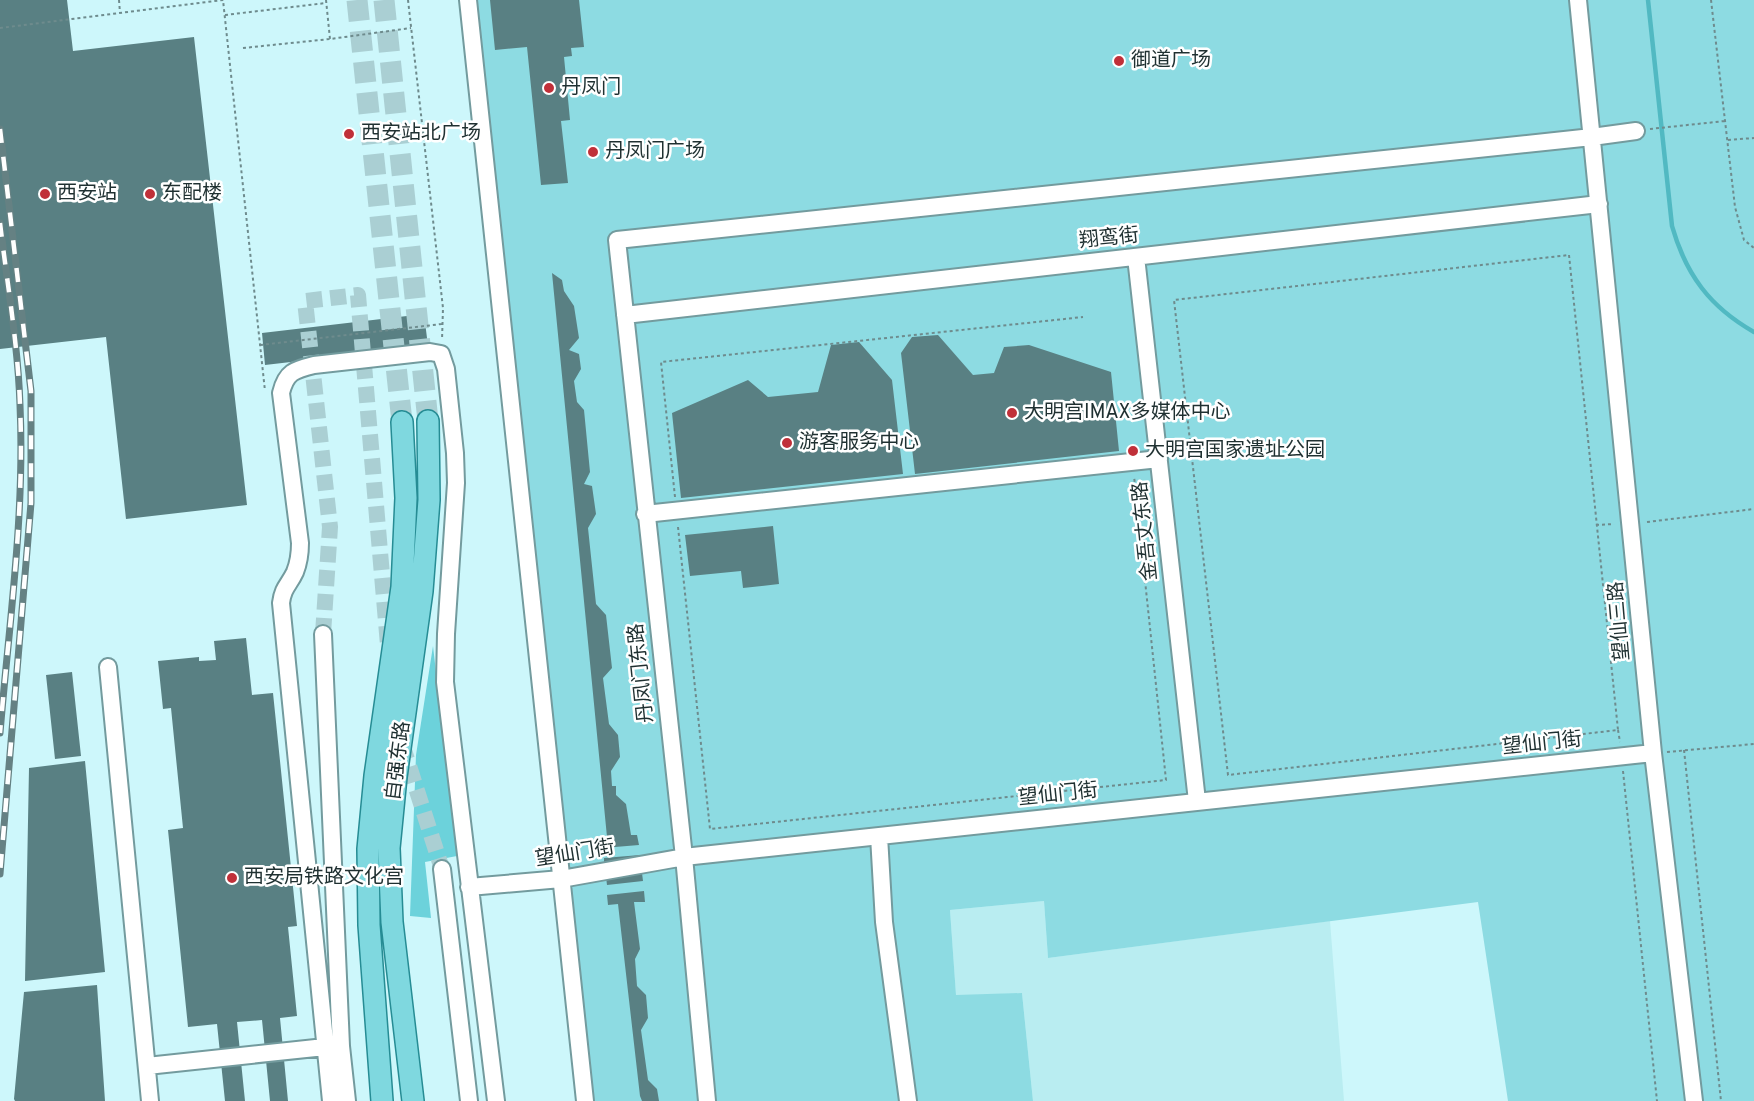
<svg xmlns="http://www.w3.org/2000/svg" width="1754" height="1101" font-family="Overpass,'Noto Sans SC',sans-serif">
	<style>
		.built { fill: #b9edf1 }
		.green { fill: #8ddbe2 }
		.forest { fill: #6cd2db }
		.lines { fill: none; stroke-linecap: round; stroke-linejoin: round }
		.stream { stroke: #51b9c2; stroke-width: 4.5 }
		.building { fill: #598083 }
		.minor-tunnel { stroke: #aacfd3; stroke-width: 16; stroke-dasharray: 16 8; stroke-linecap: butt }
		.major-tunnel { stroke: #aacfd3; stroke-width: 21; stroke-dasharray: 21 10; stroke-linecap: butt }
		.minor-casing { stroke: #739b9e; stroke-width: 20 }
		.major-casing { stroke: #268c94; stroke-width: 24 }
		.path { stroke: #6e8b8d; stroke-width: 2; stroke-dasharray: 3 3; stroke-linecap: butt }
		.minor { stroke: #fff; stroke-width: 16 }
		.major { stroke: #7fd8df; stroke-width: 21 }
		.rail-casing { stroke: #658183; stroke-width: 7 }
		.rail { stroke: #fff; stroke-width: 4.5; stroke-dasharray: 14; stroke-linecap: butt }
		.poi-dot { fill: #c03039; stroke: #fff; stroke-width: 2 }
		.labels { text-anchor: middle; dominant-baseline: central; stroke-width: 5; stroke-linejoin: round; paint-order: stroke }
		.poi-label { font-size: 20px; fill: #1f3031; stroke: #fff; text-anchor: start }
		.street-label { font-size: 20px; fill: #1f3031; stroke: #fff }
	</style>
	<rect width="100%" height="100%" fill="#cdf7fb"/>
	<path class="built" d="M1044,901L1048,958L1330,921L1344,1101H1033L1022,993L956,996L950,910Z"/>
	<path class="green" d="M465,0H1754V1101H1508L1478,902L1048,958L1044,901L950,910L956,995L1022,993L1033,1101H578Z"/>
	<path class="forest" d="M433,646L457,856L425,862L431,918L410,916L416,755Z"/>
	<g class="lines">
		<path class="stream" d="M1648,0L1672,226C1686,275 1710,307 1754,332"/>
	</g>
	<path class="building" d="M0,0H67L73,51L194,37L247,505L126,519L106,337L0,349Z
		M490,0H579L584,47L571,48L572,56L564,57L570,120L561,121L568,183L541,185L527,47L495,50Z
		M552,273L562,280L564,291L574,306L579,338L569,350L579,354L581,369L574,381L577,402L584,410L590,472L584,484L592,486L596,514L588,528L596,604L606,615L612,668L603,678L609,724L618,735L620,757L611,771L612,786H616V795L626,804L631,835H637L639,845L603,848L602,838L607,837Z
		M424,314L428,346L265,365L262,333Z
		M938,335L973,375L994,373L1004,347L1029,345L1111,372L1119,451L915,474L901,353L912,337Z
		M859,342L892,380L903,474L681,498L672,413L748,380L768,397L818,392L831,345Z
		M773,526L779,584L743,588L741,571L690,576L685,535Z
		M246,638L252,695L273,693L297,926L288,927L297,1016L280,1018L288,1101H270L262,1020L237,1022L245,1101H225L217,1024L188,1027L168,830L183,828L171,708L163,709L158,661L199,657V661L216,660L214,641Z
		M72,672L81,756L55,759L46,675Z
		M85,761L105,972L25,981L29,768Z
		M640,855L641,863L604,866V858Z
		M642,873L643,881L607,885L606,877Z
		M644,891L645,902H634L640,949L635,959L637,986L646,995L648,1018L641,1030L648,1080L657,1089L659,1101H642L640,1096L618,904L608,905L607,895Z
		M97,985L105,1101H15L14,1099L24,992Z"/>
	<g class="lines">
		<path class="minor-tunnel" d="M323,634L330,527L305,301L358,295L388,645
			M402,744L442,869"/>
		<path class="major-tunnel" d="M357,0L402,422
			M384,0L428,421"/>
		<g class="minor-casing">
			<path id="minor" d="M468,0L585,1101
				M1578,0L1653,753L1694,1101
				M1136,257L1197,801
				M625,315L1599,204
				M645,514L1159,459
				M323,634L341,1046L347,1101
				M108,667L150,1101
				M879,836L884,922L908,1101
				M442,869L469,1101
				M469,887L561,879L684,857L1653,753
				M147,1066L325,1047
				M331,1101L281,603C283,587 289,585 295,572C299,562 300,553 300,543L281,393C286,372 294,370 314,365L430,352L441,354L446,369L455,453L456,483L446,634L445,682L496,1101
				M707,1101L684,857L617,240L1592,137L1636,131"/>
		</g>
		<g class="major-casing">
			<path id="major" d="M382,1101L369,925L368,849L375,776L402,587L406,498L402,422
				M413,1101L392,922L389,848L396,777L422,591L429,500L428,421"/>
		</g>
		<path class="path" d="M119,0L120,13
			M326,0L330,39
			M408,0L443,308L442,340
			M1711,0L1735,207L1744,240L1754,248
			M225,15L326,3
			M0,28L223,0L265,391
			M243,48L330,39L411,28
			M1650,129L1725,121
			M1728,140L1754,138
			M1569,255L1618,730L1228,775L1174,300Z
			M260,345L442,324
			M675,497L661,362L1083,317
			M1647,522L1754,509
			M1596,525L1614,524
			M678,527L710,829L1166,780L1134,476
			M1618,730L1620,742
			M1684,750L1721,1101
			M1667,752L1754,744
			M1623,771L1657,1101"/>
		<use href="#minor" class="minor"/>
		<use href="#major" class="major"/>
		<g class="rail-casing">
			<path id="rail" d="M0,129L31,391V503L0,874
				M0,223C7,283 18,344 20,405C25,514 9,624 0,733"/>
		</g>
		<use href="#rail" class="rail"/>
	</g>
	<g class="poi-dot">
		<circle cx="1119" cy="61" r="6"/>
		<circle cx="549" cy="88" r="6"/>
		<circle cx="349" cy="134" r="6"/>
		<circle cx="593" cy="152" r="6"/>
		<circle cx="45" cy="194" r="6"/>
		<circle cx="150" cy="194" r="6"/>
		<circle cx="1012" cy="413" r="6"/>
		<circle cx="787" cy="443" r="6"/>
		<circle cx="1133" cy="451" r="6"/>
		<circle cx="232" cy="878" r="6"/>
	</g>
	<g class="labels">
		<g class="poi-label">
			<text x="1131" y="61">御道广场</text>
			<text x="561" y="88">丹凤门</text>
			<text x="361" y="134">西安站北广场</text>
			<text x="605" y="152">丹凤门广场</text>
			<text x="57" y="194">西安站</text>
			<text x="162" y="194">东配楼</text>
			<text x="1024" y="413">大明宫IMAX多媒体中心</text>
			<text x="799" y="443">游客服务中心</text>
			<text x="1145" y="451">大明宫国家遗址公园</text>
			<text x="244" y="878">西安局铁路文化宫</text>
		</g>
		<g class="street-label">
			<text transform="translate(1109 239) rotate(-6)">翔鸾街</text>
			<text transform="translate(1146 531) rotate(-96)">金吾丈东路</text>
			<text transform="translate(1620 621) rotate(-95)">望仙三路</text>
			<text transform="translate(642 673) rotate(-96)">丹凤门东路</text>
			<text transform="translate(1542 744) rotate(-6)">望仙门街</text>
			<text transform="translate(399 761) rotate(-83)">自强东路</text>
			<text transform="translate(1058 795) rotate(-6)">望仙门街</text>
			<text transform="translate(575 854) rotate(-9)">望仙门街</text>
		</g>
	</g>
</svg>
